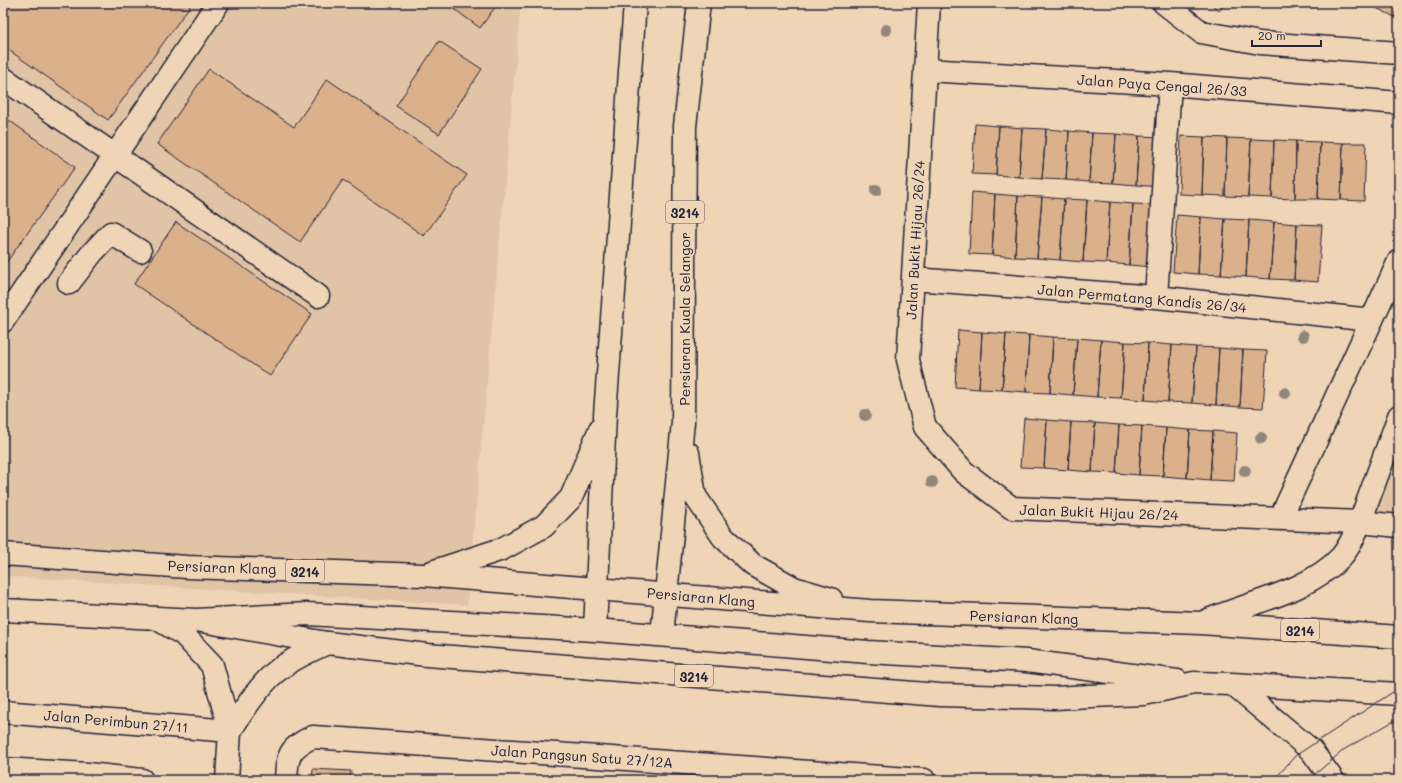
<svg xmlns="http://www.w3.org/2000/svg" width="1402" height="783" font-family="Mali,sans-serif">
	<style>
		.built { fill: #e1c3a5 }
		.building { fill: #dab18b; stroke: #22223b }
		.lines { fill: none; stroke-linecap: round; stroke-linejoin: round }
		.minor-casing { stroke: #22223b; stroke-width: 25 }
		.major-casing { stroke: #22223b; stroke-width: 25 }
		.minor { stroke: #efd4b6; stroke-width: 22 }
		.major { stroke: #efd4b6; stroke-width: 22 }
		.tram { stroke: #22223b; stroke-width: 1 }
		.tree { fill: #90867b }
		.labels { text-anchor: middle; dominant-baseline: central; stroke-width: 3.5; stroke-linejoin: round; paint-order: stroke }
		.shield { fill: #efd4b6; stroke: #605760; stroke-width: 1 }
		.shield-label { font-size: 13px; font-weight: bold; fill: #22223b }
		.street-label { font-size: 14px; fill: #22223b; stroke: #efd4b6 }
	</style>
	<rect width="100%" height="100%" fill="#efd4b6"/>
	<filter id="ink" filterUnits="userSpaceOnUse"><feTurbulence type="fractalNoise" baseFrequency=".025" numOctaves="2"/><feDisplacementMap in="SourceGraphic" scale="8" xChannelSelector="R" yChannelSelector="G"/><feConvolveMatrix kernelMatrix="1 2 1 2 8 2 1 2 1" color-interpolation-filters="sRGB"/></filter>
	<g filter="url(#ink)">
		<path class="built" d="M3,3H521L467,605L3,576Z
			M1399,388V516L1374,513Z"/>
		<path class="building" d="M3,3H192L108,120L3,46Z
			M446,3H498L480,28Z
			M1210,3H1226L1219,11Z
			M1366,3H1399V19Z
			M439,41L482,69L439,134L396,106Z
			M209,69L294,127L327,79L467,175L424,236L343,180L300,242L157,144Z
			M3,116L75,167L3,267Z
			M975,124L999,126L996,175L972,174Z
			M999,126L1022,128L1019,177L996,175Z
			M1022,128L1046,129L1042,179L1019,177Z
			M1046,129L1069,131L1066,180L1042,179Z
			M1069,131L1092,133L1089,182L1066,180Z
			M1092,133L1116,134L1113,183L1089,182Z
			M1116,134L1139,136L1136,185L1113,183Z
			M1139,136L1163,137L1159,187L1136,185Z
			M1181,136L1204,137L1202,195L1179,194Z
			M1204,137L1227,138L1225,196L1202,195Z
			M1227,138L1251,139L1248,197L1225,196Z
			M1251,139L1274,140L1272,198L1248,197Z
			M1274,140L1296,141L1295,199L1272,198Z
			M1296,141L1320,142L1318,199H1295Z
			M1320,142L1343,143L1341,200L1318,199Z
			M1343,143H1366L1364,201L1341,200Z
			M972,192L995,194L992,255L969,254Z
			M995,194L1018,196L1015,257L992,255Z
			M1018,196L1042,197L1037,258L1015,257Z
			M1042,197L1064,199L1060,260L1037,258Z
			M1064,199L1087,200L1083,262L1060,260Z
			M1087,200L1110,202L1106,263L1083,262Z
			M1110,202L1133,204L1129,265L1106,263Z
			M1133,204L1156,205L1152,267L1129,265Z
			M1177,215L1201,217L1198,274L1173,272Z
			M1201,217L1225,219L1221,275L1198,274Z
			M1225,219L1249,220L1246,277L1221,275Z
			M1249,220L1274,222L1270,279L1246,277Z
			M176,222L312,314L270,376L134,284Z
			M1274,222L1297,224L1294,280L1270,279Z
			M1297,224L1322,225L1318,282L1294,280Z
			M958,330L982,332L979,389L955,387Z
			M982,332L1006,334L1002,390L979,389Z
			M1006,334L1029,335L1026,392L1002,390Z
			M1029,335L1053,337L1050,393L1026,392Z
			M1053,337L1077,338L1073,395L1050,393Z
			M1077,338L1101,340L1097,397L1073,395Z
			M1101,340L1125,342L1121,398L1097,397Z
			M1125,342L1148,343L1145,400L1121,398Z
			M1148,343L1172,345L1168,402L1145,400Z
			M1172,345L1196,347L1192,403L1168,402Z
			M1196,347L1219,348L1216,405L1192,403Z
			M1219,348L1243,350L1240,407L1216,405Z
			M1243,350L1267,351L1263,408L1240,407Z
			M1024,418L1047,420L1044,468L1020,467Z
			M1047,420L1071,422L1068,470L1044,468Z
			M1071,422L1095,423L1092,472L1068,470Z
			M1095,423L1119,425L1116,473L1092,472Z
			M1119,425L1142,426L1139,475L1116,473Z
			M1142,426L1166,428L1163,476L1139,475Z
			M1166,428L1190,430L1187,478L1163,476Z
			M1190,430L1213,431L1210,480L1187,478Z
			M1213,431L1237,433L1234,481L1210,480Z
			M313,769L351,771L350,780H312Z
			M350,777L374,779V780H350Z"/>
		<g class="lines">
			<g class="minor-casing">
				<path id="minor" d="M929,3L908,360L925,427L964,472L1012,508L1360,522L1399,526
					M1164,3L1201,32L1260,43L1399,53
					M925,70L1170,84L1399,103
					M3,78L318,296
					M913,279L1156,297L1372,320
					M69,283L92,253L111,233L140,251
					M1156,297L1170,84
					M3,321L218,3
					M1280,519L1399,261
					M1360,522L1399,416
					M156,618L183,634L212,665L230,731L227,780
					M3,712L230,731
					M230,731C242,712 255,692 271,676C287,661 308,652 327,643
					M3,769L88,774L142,780
					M286,780C287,756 289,747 313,737L924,780"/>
			</g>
			<g class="major-casing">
				<path id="major" d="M688,453L695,496L723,537L753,565L794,588L831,599
					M3,554L187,567L423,575L870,611L1201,623L1399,637
					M432,572L502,549L544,526L571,498L600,429
					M3,610L196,620L307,614L595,630L868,652L1027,661L1177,681
					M196,620L327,643L427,655L940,695L1055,698L1090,696L1144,694L1194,683L1232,684L1399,694
					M1204,622C1249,602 1307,593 1341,557C1350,547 1355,534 1360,522
					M595,630L605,415L635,3
					M662,635L683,422L685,126L699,3
					M1232,684L1311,750L1333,780"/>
			</g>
			<use href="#minor" class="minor"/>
			<use href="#major" class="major"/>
			<path class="tram" d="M1274,780L1295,756L1399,688
				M1308,780L1345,749L1399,718"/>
		</g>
		<g class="tree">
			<circle cx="886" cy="30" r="6"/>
			<circle cx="876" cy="190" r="6"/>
			<circle cx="1303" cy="336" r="6"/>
			<circle cx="1285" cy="393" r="6"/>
			<circle cx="865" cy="415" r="6"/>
			<circle cx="1261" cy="438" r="6"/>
			<circle cx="1245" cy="471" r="6"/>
			<circle cx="932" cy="482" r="6"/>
		</g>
	</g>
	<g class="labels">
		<g class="shield">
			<rect x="666" y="201" width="38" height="22" rx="3"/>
			<rect x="286" y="560" width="38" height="22" rx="3"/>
			<rect x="1281" y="619" width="38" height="22" rx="3"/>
			<rect x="675" y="665" width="38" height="22" rx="3"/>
		</g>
		<g class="shield-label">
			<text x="685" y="212">3214</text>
			<text x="305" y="571">3214</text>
			<text x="1300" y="630">3214</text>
			<text x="694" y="676">3214</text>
		</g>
		<g class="street-label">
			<text transform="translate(1162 85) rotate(4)">Jalan Paya Cengal 26/33</text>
			<text transform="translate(915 240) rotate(-87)">Jalan Bukit Hijau 26/24</text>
			<text transform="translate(1142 298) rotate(5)">Jalan Permatang Kandis 26/34</text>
			<text transform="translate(684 319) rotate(-90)">Persiaran Kuala Selangor</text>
			<text transform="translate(1099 512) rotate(2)">Jalan Bukit Hijau 26/24</text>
			<text transform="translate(222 567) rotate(2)">Persiaran Klang</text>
			<text transform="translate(701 597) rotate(5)">Persiaran Klang</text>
			<text transform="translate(1024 617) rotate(2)">Persiaran Klang</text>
			<text transform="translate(116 721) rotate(5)">Jalan Perimbun 27/11</text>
			<text transform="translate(582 756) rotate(4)">Jalan Pangsun Satu 27/12A</text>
		</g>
	</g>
	<rect width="1402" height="783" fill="none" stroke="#efd4b6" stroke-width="16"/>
	<rect x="8" y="8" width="1386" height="767" fill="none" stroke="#22223b" stroke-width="1.5" filter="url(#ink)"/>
	<path d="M1252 40v6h69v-6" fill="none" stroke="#22223b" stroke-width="2"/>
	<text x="1258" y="40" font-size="12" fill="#22223b" stroke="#efd4b6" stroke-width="3" paint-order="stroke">20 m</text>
</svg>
